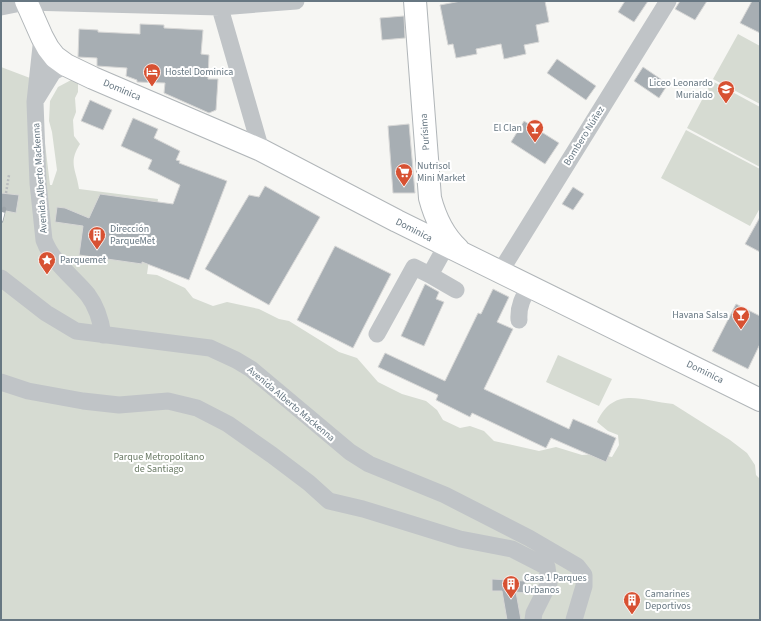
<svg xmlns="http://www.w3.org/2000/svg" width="761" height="621" font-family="'Source Sans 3',sans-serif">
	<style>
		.green { fill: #d6dbd2 }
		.building { fill: #a7aeb3; stroke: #d7d7d6 }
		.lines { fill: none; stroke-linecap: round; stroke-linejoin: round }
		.major-casing { stroke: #b1b6b9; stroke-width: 24 }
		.path { stroke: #b8bbbd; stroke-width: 2.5; stroke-dasharray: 2 2; stroke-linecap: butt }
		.minor { stroke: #c0c4c7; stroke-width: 17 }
		.major { stroke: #fff; stroke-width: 22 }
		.rail-casing { stroke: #9fa6ab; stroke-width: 4.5 }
		.rail { stroke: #fff; stroke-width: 3; stroke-dasharray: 9; stroke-linecap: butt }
		.labels { text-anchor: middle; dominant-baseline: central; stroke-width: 4; stroke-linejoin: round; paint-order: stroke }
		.poi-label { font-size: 10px; fill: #677782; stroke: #fff; text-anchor: start }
		.street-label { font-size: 10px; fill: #677782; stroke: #fff }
		.park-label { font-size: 10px; fill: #6a7a65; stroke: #fff }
	</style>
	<rect width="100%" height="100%" fill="#f6f6f3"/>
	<path class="green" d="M738,34L760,46V104L713,79Z
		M1,67L30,78L40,102L50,185H52L57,170L52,132L49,121L50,101L58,87L73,79L78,83V92L75,98L76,112L73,120L74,136L80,144C68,163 76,169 79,189L158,199L147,274L157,275L185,288L193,298L213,306L227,302L259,309L279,319L289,321L339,352L357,358L378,382L402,394L426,401L437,410L443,420L460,428L470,426L484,431L494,441L539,451L556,447L582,455L597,454L612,457L619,445L618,435L608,431L597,422C614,385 642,401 673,404L730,440L747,453L755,465L756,475L760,479V620H1Z
		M712,81L760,107V167L687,128Z
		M686,130L760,169V208L750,226L661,178Z
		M558,355L612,379L599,406L546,382Z"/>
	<path class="building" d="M461,1H545L549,22L536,25L539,42L524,45L526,54L504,59L501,44L476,49L477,54L456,58L453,44L448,45L440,5Z
		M625,1H648L634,22L618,12Z
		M680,1H707L695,20L675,9Z
		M752,1H760V33L740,23Z
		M404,16L405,38L382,40L380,18Z
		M140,24L164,25V28L203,30L201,54L209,55L208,79H218L216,110L209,113L164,93L165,83L137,82V80L126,76L127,68L97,66V58L78,57L79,29L98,30V32L140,34Z
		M557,59L596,86L586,100L547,73Z
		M643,67L668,84L659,98L634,81Z
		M90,100L112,110L103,130L81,121Z
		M133,118L158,129L154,138L180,151L176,160L180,161L179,163L227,181L189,280L142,262V264L79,255L83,226L55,222L57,207L65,208L89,218L100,194L173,204L180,185L148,169L152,160L121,146Z
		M524,121L559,143L545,164L511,142Z
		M409,124L415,193H393L388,126Z
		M265,186L320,217L269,305L205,269L249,195L259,197Z
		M573,187L584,194L573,210L562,204Z
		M1,193L19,195L16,213L1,210Z
		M760,217V252L745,244Z
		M335,246L391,274L353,348L297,320Z
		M425,284L439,292L436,299L444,302L424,346L401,336Z
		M493,289L509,297L497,322L513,329L484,389L569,429L573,419L616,438L606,462L551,438L546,448L472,413L470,417L436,400L438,395L378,367L385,353L445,381L478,313L481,314Z
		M736,304L760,316V344L748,369L712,351Z
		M492,579L525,581L526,593L516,592L521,620H507L502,591H492Z"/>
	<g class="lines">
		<g class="major-casing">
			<path id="major" d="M26,1L42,37L48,48L55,57L66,65L93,78L261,150L397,221L760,400
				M415,1L430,198C435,217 443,235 458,249"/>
		</g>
		<path class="path" d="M6,193L9,175"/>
		<path class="minor" d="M218,1L261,150
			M1,7L26,2L220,7L296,1
			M42,37L35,102L38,183L44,240C52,262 73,277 88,295C97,307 101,321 103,335
			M37,98L53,72L66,65
			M500,272L668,1
			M430,275L456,290
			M1,278L46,313L76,331L210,348L236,360L251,369L350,452L369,464L445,495L529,538L577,566L584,575V586L574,620
			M519,320C518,306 523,297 530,286
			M377,334L414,267L430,275L446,246
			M1,382L28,391L83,401L119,405L168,401L197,408L228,424L272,455L309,483L329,501L363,509L460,539L512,549L547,567L549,583L534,613L533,620"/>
		<use href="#major" class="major"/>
		<g class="rail-casing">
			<path id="rail" d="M1,221L4,209"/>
		</g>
		<use href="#rail" class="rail"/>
	</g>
	<defs>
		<g id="hotel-pin" transform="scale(0.9)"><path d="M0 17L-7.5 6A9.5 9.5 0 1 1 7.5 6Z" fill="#d75132" stroke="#fff"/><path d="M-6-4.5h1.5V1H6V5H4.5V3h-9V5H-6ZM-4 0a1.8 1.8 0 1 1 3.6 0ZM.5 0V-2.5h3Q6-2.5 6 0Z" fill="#fff"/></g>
		<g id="school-pin" transform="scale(0.9)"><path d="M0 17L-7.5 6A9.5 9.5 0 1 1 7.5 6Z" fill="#d75132" stroke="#fff"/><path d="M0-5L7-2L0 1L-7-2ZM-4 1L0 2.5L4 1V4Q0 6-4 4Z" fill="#fff"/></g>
		<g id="bar-pin" transform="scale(0.9)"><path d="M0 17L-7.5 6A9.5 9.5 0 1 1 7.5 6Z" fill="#d75132" stroke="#fff"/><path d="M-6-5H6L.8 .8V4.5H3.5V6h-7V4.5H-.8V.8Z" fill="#fff"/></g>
		<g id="supermarket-pin" transform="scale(0.9)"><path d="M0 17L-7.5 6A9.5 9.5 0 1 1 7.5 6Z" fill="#d75132" stroke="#fff"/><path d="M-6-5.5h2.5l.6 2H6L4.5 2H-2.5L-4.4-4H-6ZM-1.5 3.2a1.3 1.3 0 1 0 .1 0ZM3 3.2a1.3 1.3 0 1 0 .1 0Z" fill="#fff"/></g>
		<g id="building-pin" transform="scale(0.9)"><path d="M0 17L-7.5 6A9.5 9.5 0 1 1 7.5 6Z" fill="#d75132" stroke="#fff"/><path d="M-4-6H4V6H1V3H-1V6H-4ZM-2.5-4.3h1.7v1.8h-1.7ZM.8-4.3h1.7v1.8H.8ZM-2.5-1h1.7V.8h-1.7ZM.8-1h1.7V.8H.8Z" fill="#fff"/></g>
		<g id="sight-pin" transform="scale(0.9)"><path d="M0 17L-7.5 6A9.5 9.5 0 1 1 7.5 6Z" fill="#d75132" stroke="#fff"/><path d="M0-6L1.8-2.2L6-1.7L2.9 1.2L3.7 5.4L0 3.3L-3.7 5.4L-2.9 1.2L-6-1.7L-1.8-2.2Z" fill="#fff"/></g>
	</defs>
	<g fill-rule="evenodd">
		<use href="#hotel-pin" x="152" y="72"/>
		<use href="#school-pin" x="726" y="89"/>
		<use href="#bar-pin" x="535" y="128"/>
		<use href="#supermarket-pin" x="404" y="172"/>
		<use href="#building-pin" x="97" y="235"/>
		<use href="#sight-pin" x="47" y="260"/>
		<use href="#bar-pin" x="741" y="315"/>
		<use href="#building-pin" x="511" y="584"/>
		<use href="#building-pin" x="632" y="600"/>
	</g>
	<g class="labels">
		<g class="poi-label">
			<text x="165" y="72">Hostel Dominica</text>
			<text x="713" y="83" text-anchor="end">Liceo Leonardo<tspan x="713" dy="12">Murialdo</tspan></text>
			<text x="522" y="128" text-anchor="end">El Clan</text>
			<text x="417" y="166">Nutrisol<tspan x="417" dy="12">Mini Market</tspan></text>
			<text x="110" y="229">Dirección<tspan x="110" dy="12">ParqueMet</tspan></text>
			<text x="60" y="260">Parquemet</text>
			<text x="728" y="315" text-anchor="end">Havana Salsa</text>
			<text x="524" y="578">Casa 1 Parques<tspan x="524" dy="12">Urbanos</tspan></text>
			<text x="645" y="594">Camarines<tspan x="645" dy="12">Deportivos</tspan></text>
		</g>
		<g class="street-label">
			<text transform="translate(122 90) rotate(23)">Dominica</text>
			<text transform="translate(425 132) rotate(-94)">Purísima</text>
			<text transform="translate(584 136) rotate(-58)">Bombero Núñez</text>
			<text transform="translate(40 178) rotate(-94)">Avenida Alberto Mackenna</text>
			<text transform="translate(414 230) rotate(27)">Dominica</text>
			<text transform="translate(705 372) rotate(26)">Dominica</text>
			<text transform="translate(291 404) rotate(40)">Avenida Alberto Mackenna</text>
		</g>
		<g class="park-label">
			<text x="159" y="457">Parque Metropolitano<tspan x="159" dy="12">de Santiago</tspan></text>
		</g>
	</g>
	<rect width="761" height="621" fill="none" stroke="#677782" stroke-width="4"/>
</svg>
